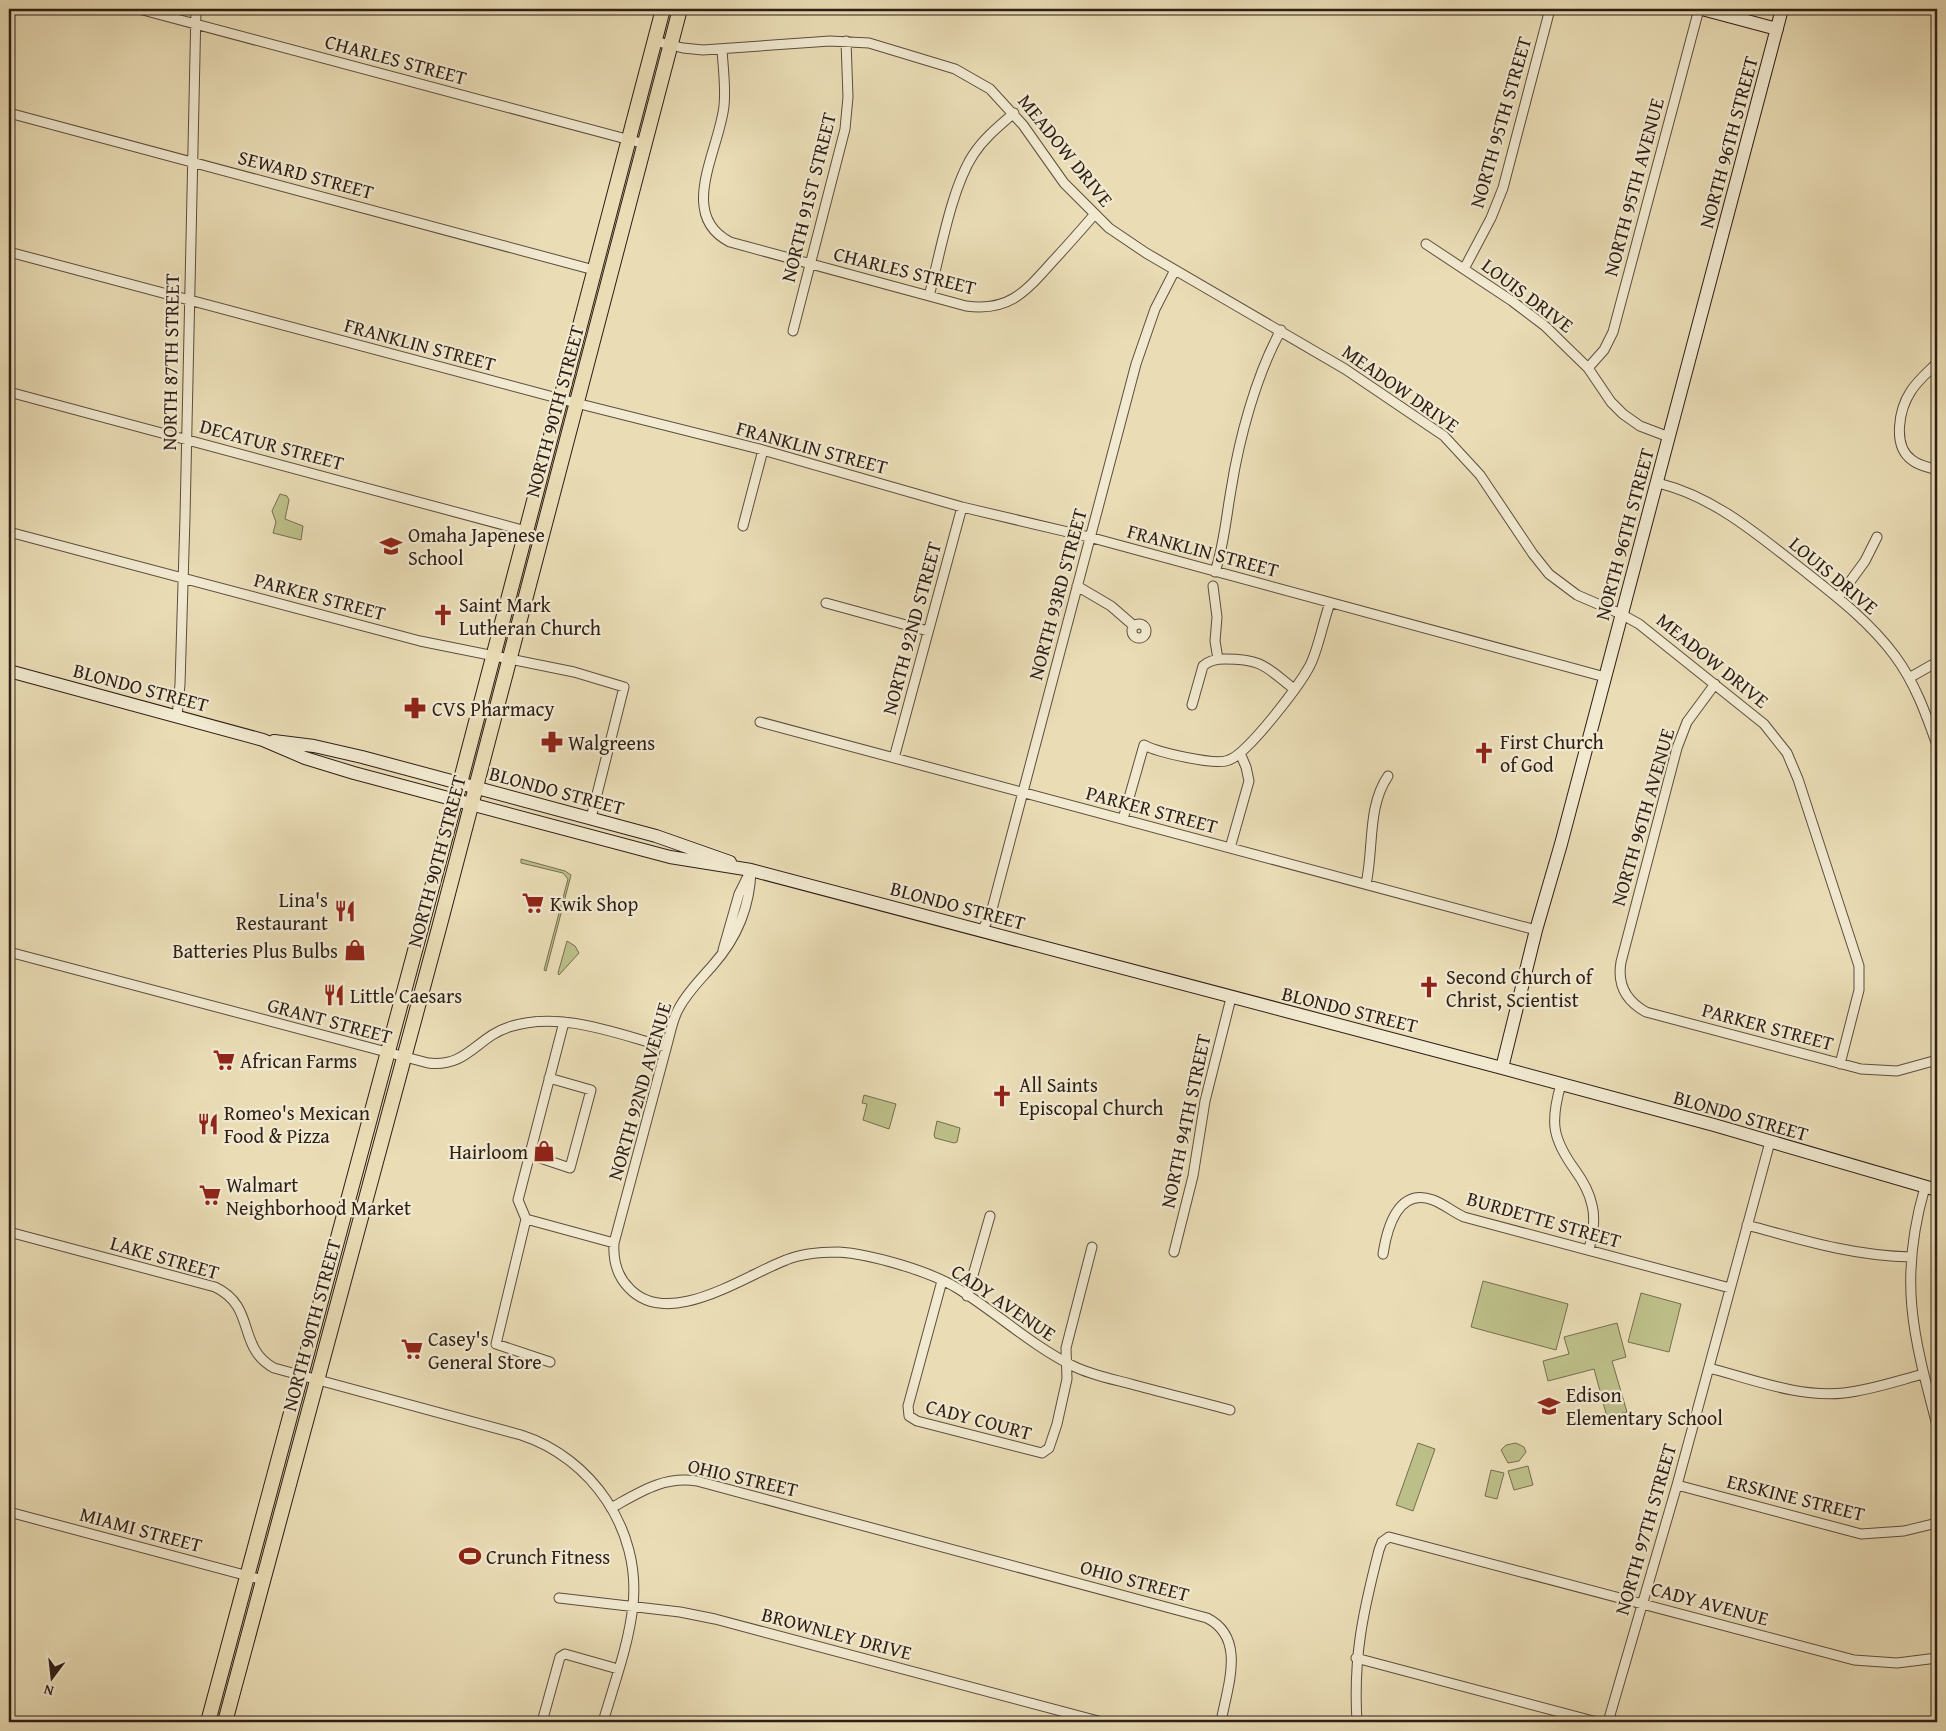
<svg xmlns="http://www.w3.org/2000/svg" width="1946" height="1731" font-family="'Gentium Book Plus',serif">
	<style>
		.green { fill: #bdbf89; stroke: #756e50 }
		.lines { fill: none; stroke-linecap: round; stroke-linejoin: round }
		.street-casing { stroke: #5c4e3e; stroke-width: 11 }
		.secondary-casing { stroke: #2d1e16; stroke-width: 14 }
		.primary-casing { stroke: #2d1e16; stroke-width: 16 }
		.street { stroke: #f1e9d0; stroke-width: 9 }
		.secondary { stroke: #f1e9d0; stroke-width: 12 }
		.primary { stroke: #eaddb6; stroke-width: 14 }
		.labels { text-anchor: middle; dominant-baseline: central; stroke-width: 4.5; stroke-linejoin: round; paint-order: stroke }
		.street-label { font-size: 20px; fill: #2d1e16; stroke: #f1e9d0 }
		.poi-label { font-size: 20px; fill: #2d1e16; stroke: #f1e9d0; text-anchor: start }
	</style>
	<rect width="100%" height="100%" fill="#eaddb6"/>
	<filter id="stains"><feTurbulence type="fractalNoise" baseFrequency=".004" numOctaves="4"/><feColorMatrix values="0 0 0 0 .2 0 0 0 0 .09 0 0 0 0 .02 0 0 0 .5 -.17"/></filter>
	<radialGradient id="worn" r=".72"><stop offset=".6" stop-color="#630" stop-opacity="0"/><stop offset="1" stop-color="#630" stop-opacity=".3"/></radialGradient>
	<path class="green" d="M280,494L287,496L289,500L285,519L303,526L301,540L273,533L276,522L272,511Z
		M521,859L565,871L571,875L546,971L544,970L568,879L563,873L521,863Z
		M567,941L575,946L579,953L559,975L558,973Z
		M864,1095L896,1104L889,1129L863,1120L867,1104L862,1103Z
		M937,1121L960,1128L957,1142L954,1143L935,1138L934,1135Z
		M1483,1281L1568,1304L1556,1350L1471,1327Z
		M1641,1293L1681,1304L1669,1352L1628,1342Z
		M1617,1323L1626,1357L1612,1361L1627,1412L1607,1417L1594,1369L1548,1381L1543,1361L1569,1354L1564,1337Z
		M1418,1443L1435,1449L1413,1511L1396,1505Z
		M1516,1443L1524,1447L1526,1452L1519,1461L1508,1463L1501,1450L1506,1445Z
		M1528,1466L1533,1485L1514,1490L1508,1471Z
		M1491,1470L1504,1473L1497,1499L1485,1496Z"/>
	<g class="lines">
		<g class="street-casing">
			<path id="street" d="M139,9L645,144
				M654,41L683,48L703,50L830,41L869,43L955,69L990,89L1023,125L1064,183L1109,228L1146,253L1345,369L1444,436L1480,475L1533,554L1549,574L1577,595L1621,614L1639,624L1764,724L1787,753L1798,779L1859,966V990L1840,1064
				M722,49C723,68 726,87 724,106C719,151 677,215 730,242L966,306C1010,312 1026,291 1053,261C1067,246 1081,230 1094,215
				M9,113L594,270
				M1426,244L1512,301L1545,326L1588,368L1611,402L1623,414L1640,426L1669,437
				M9,252L576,403L763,450L962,507L1089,537L1605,677
				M1464,269L1491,218L1503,188L1550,9
				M929,296C940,255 951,189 973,155C984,138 999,126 1014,113
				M793,331L845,129L848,97L846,41
				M1937,363C1928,372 1918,380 1911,391C1899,409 1892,446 1912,460C1919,466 1929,467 1937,470
				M1588,368L1604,350L1613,332L1699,9
				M9,392L526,531
				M1658,483C1715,497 1758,535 1803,570C1836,596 1870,622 1895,656C1915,683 1926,714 1937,745
				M743,526L763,450
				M9,532L420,641L574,672L624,687L591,818
				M1215,572C1224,545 1226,518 1231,490C1239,439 1256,375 1281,330
				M1077,586L1111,606L1134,626
				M1213,586L1217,617L1215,641L1218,659
				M1838,598L1865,561L1877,537
				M826,603L928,631
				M1132 631a7 7 0 1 1 14 0a7 7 0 1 1-14 0Z
				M1909,678L1937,662
				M1715,684L1687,722L1677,748L1621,962C1617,985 1626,1001 1646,1012L1861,1069L1897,1071L1937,1060
				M1192,705L1203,666C1209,660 1217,659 1225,659C1263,659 1266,667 1294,689
				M177,717L180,684L185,517L196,9
				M760,722L1536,930
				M894,758L962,507
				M1123,819L1144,745C1157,752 1215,766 1229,760C1248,753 1304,681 1312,661C1320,642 1323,622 1330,603
				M1230,848L1249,781L1246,767L1240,753
				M751,870C750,907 737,938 713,965C701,979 688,991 679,1008C673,1018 671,1030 668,1041L614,1243C613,1260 617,1276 629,1288C668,1330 744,1276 786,1260C803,1253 820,1252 838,1252C871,1254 929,1271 957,1288C997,1313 1031,1345 1073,1366C1091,1375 1112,1379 1131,1384C1164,1393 1197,1401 1230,1410
				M1366,884C1374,848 1367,807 1388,776
				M982,931L991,913L1136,364L1155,309L1175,270
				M723,950L739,894L751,870
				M9,952L428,1063C467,1068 477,1037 509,1027C560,1010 617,1034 666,1047
				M1561,1084C1550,1122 1552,1138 1575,1170C1583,1181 1589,1191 1592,1205C1596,1220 1592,1235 1589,1250
				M531,1155L570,1168L591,1090L549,1078
				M1925,1187C1898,1280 1913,1335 1937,1425
				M526,1219L518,1200L564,1022
				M1747,1225C1802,1240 1854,1256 1911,1257
				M9,1232L215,1287C257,1307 236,1347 274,1368L521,1435C592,1458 641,1530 633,1605C629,1644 614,1684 603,1722
				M1174,1252L1193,1176L1205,1101L1231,998
				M1383,1254C1387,1228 1398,1187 1433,1200C1444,1204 1453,1212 1464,1217L1730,1288
				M942,1281L908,1406L909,1416L917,1421L1042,1453L1049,1448L1057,1424L1067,1379L1066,1348L1092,1247
				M967,1296L990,1216
				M550,1362L496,1344L526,1219L614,1243
				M1709,1368C1752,1379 1799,1398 1844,1393C1871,1390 1897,1381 1923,1374
				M1677,1485L1861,1534L1904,1531L1937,1523
				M611,1508C640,1492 663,1476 697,1481L1207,1618C1247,1638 1227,1687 1221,1722
				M9,1512L263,1580
				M559,1598L680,1612L715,1619L1102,1722
				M1356,1658L1597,1722
				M542,1722L560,1657L565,1654L618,1669
				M1357,1722C1353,1657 1363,1612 1379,1550L1382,1542L1389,1537L1854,1660L1897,1663L1937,1658
				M1608,1722L1677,1485L1770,1142"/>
		</g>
		<g class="secondary-casing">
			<path id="secondary" d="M1702,9L1777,29
				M9,671L263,740L305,758L354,773L670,857L751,870L1502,1068L1714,1125L1937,1190
				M274,741L314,746L362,757L656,836L730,862
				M1502,1068L1536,930L1561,844L1782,9"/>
		</g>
		<g class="primary-casing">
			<path id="primary" d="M208,1722L460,783L663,9
				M225,1722L439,928L680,9"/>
		</g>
		<use href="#street" class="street"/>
		<use href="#secondary" class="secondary"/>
		<use href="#primary" class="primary"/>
	</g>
	<defs>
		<g id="school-bare" transform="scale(1.725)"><path d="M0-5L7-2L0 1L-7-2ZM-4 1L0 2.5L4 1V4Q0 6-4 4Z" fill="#8f2418" stroke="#f1e9d0" stroke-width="2.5" paint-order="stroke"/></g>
		<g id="church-bare" transform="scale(1.725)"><path d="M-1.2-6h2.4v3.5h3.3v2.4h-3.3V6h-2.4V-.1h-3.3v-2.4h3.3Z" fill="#8f2418" stroke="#f1e9d0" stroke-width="2.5" paint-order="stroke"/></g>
		<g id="pharmacy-bare" transform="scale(1.725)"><path d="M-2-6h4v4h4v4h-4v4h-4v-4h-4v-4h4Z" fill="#8f2418" stroke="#f1e9d0" stroke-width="2.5" paint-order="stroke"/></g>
		<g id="supermarket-bare" transform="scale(1.725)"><path d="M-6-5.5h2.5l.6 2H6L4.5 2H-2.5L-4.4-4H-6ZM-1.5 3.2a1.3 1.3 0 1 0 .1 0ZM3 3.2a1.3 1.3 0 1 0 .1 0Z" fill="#8f2418" stroke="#f1e9d0" stroke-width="2.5" paint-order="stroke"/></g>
		<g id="restaurant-bare" transform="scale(1.725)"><path d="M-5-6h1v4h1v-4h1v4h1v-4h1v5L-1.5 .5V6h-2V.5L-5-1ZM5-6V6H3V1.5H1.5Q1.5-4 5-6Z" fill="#8f2418" stroke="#f1e9d0" stroke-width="2.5" paint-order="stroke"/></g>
		<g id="shop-bare" transform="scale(1.725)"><path d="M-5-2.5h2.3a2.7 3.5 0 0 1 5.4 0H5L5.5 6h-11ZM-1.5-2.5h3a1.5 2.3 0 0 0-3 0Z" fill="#8f2418" stroke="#f1e9d0" stroke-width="2.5" paint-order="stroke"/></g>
		<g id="stadium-bare" transform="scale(1.725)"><path d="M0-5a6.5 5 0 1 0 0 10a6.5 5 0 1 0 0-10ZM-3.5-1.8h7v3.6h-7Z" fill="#8f2418" stroke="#f1e9d0" stroke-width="2.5" paint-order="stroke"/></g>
	</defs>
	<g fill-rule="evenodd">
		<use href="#school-bare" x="391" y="546"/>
		<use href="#church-bare" x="443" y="615"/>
		<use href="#pharmacy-bare" x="415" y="708"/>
		<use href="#pharmacy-bare" x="552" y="742"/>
		<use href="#church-bare" x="1484" y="753"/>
		<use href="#supermarket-bare" x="533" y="903"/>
		<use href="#restaurant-bare" x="345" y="911"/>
		<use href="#shop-bare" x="355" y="950"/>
		<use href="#church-bare" x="1429" y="987"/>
		<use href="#restaurant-bare" x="334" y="995"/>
		<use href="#supermarket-bare" x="224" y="1060"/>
		<use href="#church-bare" x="1002" y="1096"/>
		<use href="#restaurant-bare" x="208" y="1124"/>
		<use href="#shop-bare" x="544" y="1151"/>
		<use href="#supermarket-bare" x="210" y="1195"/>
		<use href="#supermarket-bare" x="412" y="1349"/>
		<use href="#school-bare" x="1549" y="1406"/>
		<use href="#stadium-bare" x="470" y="1556"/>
	</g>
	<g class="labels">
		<g class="street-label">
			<text transform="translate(396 59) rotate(15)">CHARLES STREET</text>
			<text transform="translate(1500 122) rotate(-74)">NORTH 95TH STREET</text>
			<text transform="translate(1728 142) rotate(-75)">NORTH 96TH STREET</text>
			<text transform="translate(1066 150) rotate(51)">MEADOW DRIVE</text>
			<text transform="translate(306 174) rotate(15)">SEWARD STREET</text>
			<text transform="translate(1633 187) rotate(-75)">NORTH 95TH AVENUE</text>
			<text transform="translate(808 197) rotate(-76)">NORTH 91ST STREET</text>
			<text transform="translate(905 270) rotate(14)">CHARLES STREET</text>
			<text transform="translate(1528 295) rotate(37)">LOUIS DRIVE</text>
			<text transform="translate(420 344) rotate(15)">FRANKLIN STREET</text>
			<text transform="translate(170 362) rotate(-89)">NORTH 87TH STREET</text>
			<text transform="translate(1401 388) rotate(35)">MEADOW DRIVE</text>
			<text transform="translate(554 411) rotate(-75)">NORTH 90TH STREET</text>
			<text transform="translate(272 444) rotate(15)">DECATUR STREET</text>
			<text transform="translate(812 447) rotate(15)">FRANKLIN STREET</text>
			<text transform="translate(1624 534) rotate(-75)">NORTH 96TH STREET</text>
			<text transform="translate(1203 550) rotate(15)">FRANKLIN STREET</text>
			<text transform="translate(1834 575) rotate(40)">LOUIS DRIVE</text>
			<text transform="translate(1057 594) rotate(-75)">NORTH 93RD STREET</text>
			<text transform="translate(320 596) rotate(15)">PARKER STREET</text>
			<text transform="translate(911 628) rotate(-75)">NORTH 92ND STREET</text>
			<text transform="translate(1713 660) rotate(39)">MEADOW DRIVE</text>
			<text transform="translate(141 687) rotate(15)">BLONDO STREET</text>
			<text transform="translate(557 790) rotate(15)">BLONDO STREET</text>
			<text transform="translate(1152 809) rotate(15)">PARKER STREET</text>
			<text transform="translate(1642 817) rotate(-74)">NORTH 96TH AVENUE</text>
			<text transform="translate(436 861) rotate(-75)">NORTH 90TH STREET</text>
			<text transform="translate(958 905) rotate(15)">BLONDO STREET</text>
			<text transform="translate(1350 1009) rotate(14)">BLONDO STREET</text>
			<text transform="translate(330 1020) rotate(15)">GRANT STREET</text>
			<text transform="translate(1768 1026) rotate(15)">PARKER STREET</text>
			<text transform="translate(639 1091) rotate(-74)">NORTH 92ND AVENUE</text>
			<text transform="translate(1741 1115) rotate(16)">BLONDO STREET</text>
			<text transform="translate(1185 1121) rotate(-78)">NORTH 94TH STREET</text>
			<text transform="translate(1544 1219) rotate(16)">BURDETTE STREET</text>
			<text transform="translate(165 1257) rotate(16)">LAKE STREET</text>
			<text transform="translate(1004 1302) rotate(34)">CADY AVENUE</text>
			<text transform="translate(311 1325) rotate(-75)">NORTH 90TH STREET</text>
			<text transform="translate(979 1419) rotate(15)">CADY COURT</text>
			<text transform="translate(743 1477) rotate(13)">OHIO STREET</text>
			<text transform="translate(1796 1497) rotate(14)">ERSKINE STREET</text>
			<text transform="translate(141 1529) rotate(15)">MIAMI STREET</text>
			<text transform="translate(1645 1529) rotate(-74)">NORTH 97TH STREET</text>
			<text transform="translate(1135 1580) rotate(15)">OHIO STREET</text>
			<text transform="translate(1710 1603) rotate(15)">CADY AVENUE</text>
			<text transform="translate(837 1633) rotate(15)">BROWNLEY DRIVE</text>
		</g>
		<g class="poi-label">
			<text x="408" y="534">Omaha Japenese<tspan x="408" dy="23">School</tspan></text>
			<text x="459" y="604">Saint Mark<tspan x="459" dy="23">Lutheran Church</tspan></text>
			<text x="432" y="708">CVS Pharmacy</text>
			<text x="1500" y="741">First Church<tspan x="1500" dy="23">of God</tspan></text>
			<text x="568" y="742">Walgreens</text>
			<text x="328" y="899" text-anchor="end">Lina's<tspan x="328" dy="23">Restaurant</tspan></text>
			<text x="550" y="903">Kwik Shop</text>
			<text x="338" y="950" text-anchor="end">Batteries Plus Bulbs</text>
			<text x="1446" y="976">Second Church of<tspan x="1446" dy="23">Christ, Scientist</tspan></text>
			<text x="350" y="995">Little Caesars</text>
			<text x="240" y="1060">African Farms</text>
			<text x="1019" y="1084">All Saints<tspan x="1019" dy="23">Episcopal Church</tspan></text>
			<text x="224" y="1112">Romeo's Mexican<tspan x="224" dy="23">Food &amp; Pizza</tspan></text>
			<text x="528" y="1151" text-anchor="end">Hairloom</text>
			<text x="226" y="1184">Walmart<tspan x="226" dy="23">Neighborhood Market</tspan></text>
			<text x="428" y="1338">Casey's<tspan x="428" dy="23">General Store</tspan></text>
			<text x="1566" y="1394">Edison<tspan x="1566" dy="23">Elementary School</tspan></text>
			<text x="486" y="1556">Crunch Fitness</text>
		</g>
	</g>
	<rect width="1946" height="1731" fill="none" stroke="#eaddb6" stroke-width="30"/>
	<rect x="10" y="10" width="1926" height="1711" fill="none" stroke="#2d1e16" stroke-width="2.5"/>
	<rect x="15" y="15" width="1916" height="1701" fill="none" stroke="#2d1e16"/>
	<g transform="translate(52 1678) rotate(195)" stroke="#f1e9d0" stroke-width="4" paint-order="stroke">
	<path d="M0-4L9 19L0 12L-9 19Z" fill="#2d1e16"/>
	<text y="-8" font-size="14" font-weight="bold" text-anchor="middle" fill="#2d1e16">N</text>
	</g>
	<rect width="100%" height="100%" filter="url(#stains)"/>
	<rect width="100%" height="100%" fill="url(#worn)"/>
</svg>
